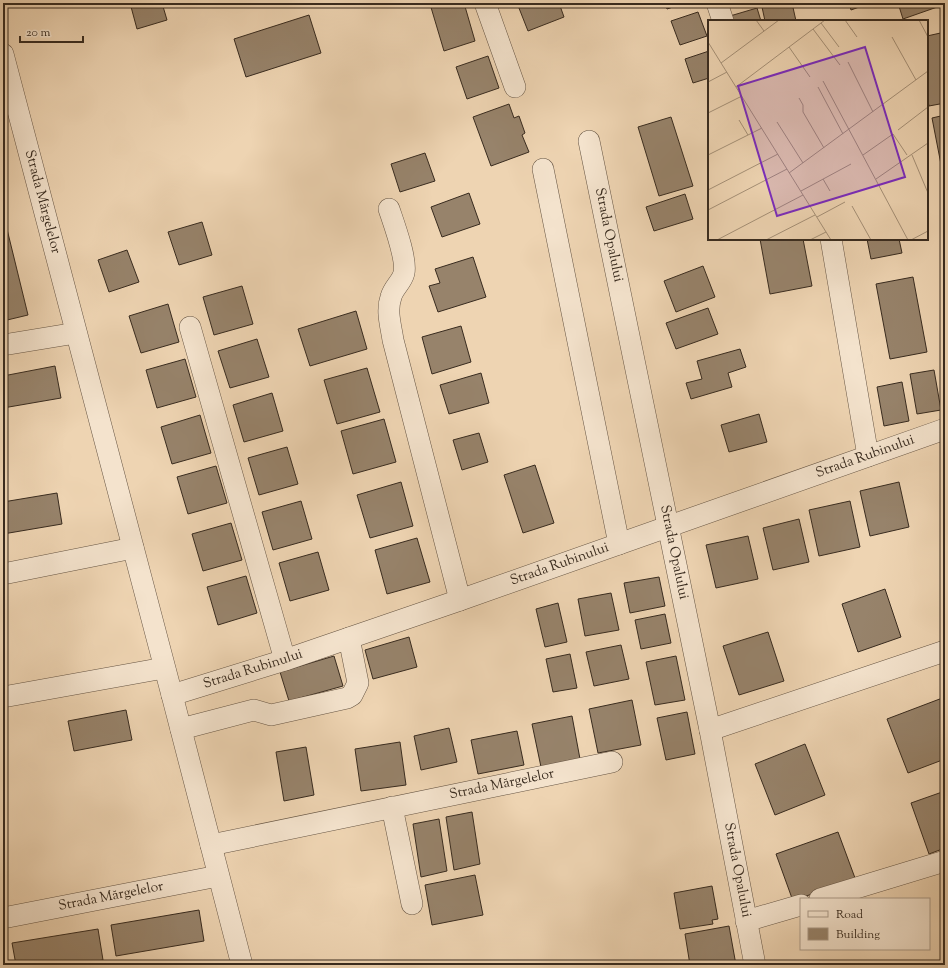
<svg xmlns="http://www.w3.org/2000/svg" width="948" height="968" font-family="'Sorts Mill Goudy',serif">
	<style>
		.building { fill: #97836b; stroke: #382b1f }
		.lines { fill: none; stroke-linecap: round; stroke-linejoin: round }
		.minor-casing { stroke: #654; stroke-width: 22 }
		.minor { stroke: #f4e3cd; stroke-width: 21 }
		.labels { text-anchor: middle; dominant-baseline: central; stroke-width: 4; stroke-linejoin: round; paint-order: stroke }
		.street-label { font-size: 14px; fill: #382b1f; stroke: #f4e3cd }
		.inset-road { fill: none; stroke: #a59077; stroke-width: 1 }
		.view { fill: #7b2cbf; fill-opacity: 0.15; stroke: #7b2cbf; stroke-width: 2 }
		.inset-edge { fill: none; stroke: #382b1f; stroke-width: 2 }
	</style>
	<rect width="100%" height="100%" fill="#eed4b2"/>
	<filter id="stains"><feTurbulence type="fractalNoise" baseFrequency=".005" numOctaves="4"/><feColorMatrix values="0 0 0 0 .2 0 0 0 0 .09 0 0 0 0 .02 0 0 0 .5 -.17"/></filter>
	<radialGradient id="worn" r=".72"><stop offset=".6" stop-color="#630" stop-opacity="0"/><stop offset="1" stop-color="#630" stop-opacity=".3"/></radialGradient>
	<path class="building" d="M130,3H162L167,20L137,29Z
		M434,3H464L475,41L444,51L430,4Z
		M517,3H559L564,17L528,31Z
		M665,3H685L667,9Z
		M779,3H792L796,21H765L762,7Z
		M849,3H870L851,10Z
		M898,3H942L943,5L903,19Z
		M757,8L761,21H732L730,16Z
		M698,12L707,36L680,45L671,21Z
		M309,15L321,53L246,77L234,39Z
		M945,32V103L929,106L927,96V36Z
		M709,51V78L693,83L685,59Z
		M488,56L499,88L467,99L456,67Z
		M509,104L514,118L519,116L525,133L522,135L529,152L491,166L473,117Z
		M945,115V185L932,118Z
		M671,117L693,186L659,196L638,127Z
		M425,153L435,181L400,192L391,164Z
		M469,193L480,224L442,237L431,207Z
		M685,194L693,219L654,231L646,207Z
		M202,222L212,255L179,265L168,232Z
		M6,225L28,315L3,321V226Z
		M760,239H803L812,286L770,294Z
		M867,239H899L902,253L871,259Z
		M127,250L139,282L109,292L98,260Z
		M473,257L486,297L438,312L429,286L440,283L435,269Z
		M703,266L715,297L676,312L664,281Z
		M913,277L927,352L890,359L876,284Z
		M242,286L253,324L214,335L203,297Z
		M168,304L179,342L141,353L129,316Z
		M708,308L718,334L676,349L666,323Z
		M356,311L367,349L310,366L298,329Z
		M461,326L471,362L432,374L422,337Z
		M257,339L269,377L230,388L218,351Z
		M740,349L746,367L728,373L732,387L691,399L686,383L702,379L697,361Z
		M185,359L196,397L157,408L146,370Z
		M55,366L61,398L3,408V376Z
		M367,368L380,412L337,424L324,380Z
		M934,370L941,410L917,414L910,374Z
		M481,373L489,403L449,414L440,385Z
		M902,382L909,421L884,426L877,387Z
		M272,393L283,431L244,442L233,405Z
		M759,414L767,442L729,452L721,425Z
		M200,415L211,453L172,464L161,427Z
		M384,419L396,462L353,474L341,431Z
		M479,433L488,462L462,470L453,440Z
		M287,447L298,484L259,495L248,458Z
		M535,465L554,523L523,533L504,475Z
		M216,466L227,503L188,514L177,477Z
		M401,482L413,526L370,538L357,495Z
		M899,482L909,527L870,536L860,491Z
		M57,493L62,524L3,534V502Z
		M301,501L312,539L273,550L262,512Z
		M850,501L860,547L819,556L809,510Z
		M799,519L809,562L773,570L763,528Z
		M231,523L242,560L203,571L192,534Z
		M748,536L758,579L716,588L706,545Z
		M417,538L430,582L387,594L375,550Z
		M318,552L329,590L290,601L279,563Z
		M246,576L257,613L218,625L207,587Z
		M659,577L665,606L630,613L624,583Z
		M885,589L901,637L858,652L842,604Z
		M611,593L619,630L585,636L578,599Z
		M558,603L567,642L545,647L536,609Z
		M665,614L671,643L641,649L635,620Z
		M768,632L784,681L739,695L723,646Z
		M409,637L417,667L373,679L365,650Z
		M621,645L629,679L594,686L586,652Z
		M570,654L577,688L553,692L546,659Z
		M334,656L343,686L289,701L280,672Z
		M676,656L685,700L655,705L646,662Z
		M945,697V759L908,773L887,719Z
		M632,700L641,745L598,753L589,709Z
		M126,710L132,740L74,751L68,721Z
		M687,712L695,754L666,760L657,718Z
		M572,716L580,759L541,767L532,724Z
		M449,728L457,762L421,770L414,736Z
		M517,731L524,765L478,774L471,740Z
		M400,742L406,785L361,791L355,749Z
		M805,744L825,795L775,815L755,764Z
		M306,747L314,795L284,801L276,752Z
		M945,791V848L929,854L911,803Z
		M472,812L480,864L454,870L446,817Z
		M439,819L447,871L421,877L413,824Z
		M838,832L855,878L793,901L776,854Z
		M475,875L483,915L432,925L425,885Z
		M712,886L718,919L712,920L713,924L680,929L674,893Z
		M199,910L204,941L116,956L111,925Z
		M729,926L736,965H690L685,934Z
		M98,929L103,960L74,965H16L12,943Z"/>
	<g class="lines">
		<g class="minor-casing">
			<g id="minor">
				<path d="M485,3L515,87"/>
				<path d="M717,3L723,21"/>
				<path id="s1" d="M3,54L172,695L242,965"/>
				<path id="s2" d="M589,141L710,730L755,965"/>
				<path d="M543,169L619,544"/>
				<path d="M389,209C394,224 407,259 404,273C402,282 393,288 391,297C386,311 391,326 393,340L460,600"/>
				<path d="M831,239L868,456"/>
				<path d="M190,327L285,660"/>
				<path d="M3,345L76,333"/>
				<path d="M3,574L133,548"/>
				<path id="s3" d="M172,695L285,660L460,600L945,429"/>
				<path d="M3,697L164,668"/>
				<path d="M181,729L254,710L271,715L347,698L352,695L358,683L349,638"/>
				<path d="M710,730L945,651"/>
				<path d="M392,807L412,904"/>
				<path id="s4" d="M211,845L612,762"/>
				<path d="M820,899L945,861"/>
				<path id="s5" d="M3,918L218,876"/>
				<path d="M746,921L801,905"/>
			</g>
		</g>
		<use href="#minor" class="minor"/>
	</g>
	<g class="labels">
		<g class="street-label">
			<text stroke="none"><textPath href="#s1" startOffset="153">Strada Mărgelelor</textPath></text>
			<text stroke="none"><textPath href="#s2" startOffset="96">Strada Opalului</textPath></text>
			<text stroke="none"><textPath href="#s3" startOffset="733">Strada Rubinului</textPath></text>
			<text stroke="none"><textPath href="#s2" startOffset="420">Strada Opalului</textPath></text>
			<text stroke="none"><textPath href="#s3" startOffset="409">Strada Rubinului</textPath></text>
			<text stroke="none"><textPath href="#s3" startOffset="85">Strada Rubinului</textPath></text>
			<text stroke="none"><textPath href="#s4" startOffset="297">Strada Mărgelelor</textPath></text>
			<text stroke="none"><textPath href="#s2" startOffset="744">Strada Opalului</textPath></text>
			<text stroke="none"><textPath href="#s5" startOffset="110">Strada Mărgelelor</textPath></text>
		</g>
	</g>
	<g transform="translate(708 20)">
		<rect width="220" height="220" fill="#eed4b2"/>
		<path class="inset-road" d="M48,0L56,11M137,0L149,17M211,0L220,17M113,3L131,27M105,9L132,45M184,17L208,60M0,22L123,220M81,27L102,57M140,42L165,92M13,43L71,0M115,61L200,220M0,62L19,52M28,67L117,0M110,67L135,114M91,78L95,85V92L116,128M0,93L34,76M31,100L40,115M69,102L95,143M190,110L220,87M0,135L54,108M155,135L185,114L199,135M204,135L220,173M81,153L220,51M115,159L122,171M168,159L220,123M0,170L70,134M93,171L143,144M144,186L163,220M0,190L79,149M109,197L137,182M9,220L95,175M58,220L107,195M102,220L118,212M203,220L220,211"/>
		<path class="view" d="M157,27L197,157L69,196L30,66Z"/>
		<rect width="220" height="220" class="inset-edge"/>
	</g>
	<rect width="948" height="968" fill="none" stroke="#eed4b2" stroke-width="16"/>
	<rect x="4" y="4" width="940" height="960" fill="none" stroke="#382b1f" stroke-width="2"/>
	<rect x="8" y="8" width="932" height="952" fill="none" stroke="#382b1f"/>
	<rect x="800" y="898" width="130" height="52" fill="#f4e3cd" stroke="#a99987"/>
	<rect x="808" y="911" width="20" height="6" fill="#f4e3cd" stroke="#a99987"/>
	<text x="836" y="918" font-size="12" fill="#382b1f">Road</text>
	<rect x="808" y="928" width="20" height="12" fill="#97836b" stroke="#a99987"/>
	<text x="836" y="938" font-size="12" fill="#382b1f">Building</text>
	<path d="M20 36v6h63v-6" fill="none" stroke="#382b1f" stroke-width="2"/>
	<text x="26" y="36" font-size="12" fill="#382b1f" stroke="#f4e3cd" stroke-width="3" paint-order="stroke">20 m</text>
	<rect width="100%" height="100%" filter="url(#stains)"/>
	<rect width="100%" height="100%" fill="url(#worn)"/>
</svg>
